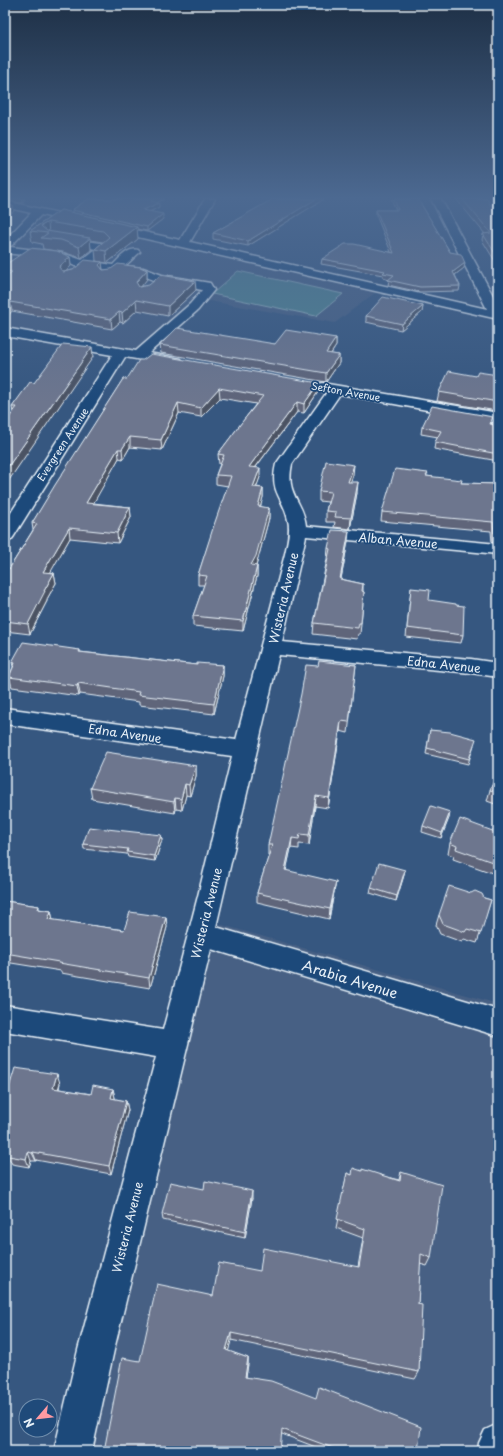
<svg xmlns="http://www.w3.org/2000/svg" width="503" height="1456" font-family="'Playpen Sans',sans-serif">
	<style>
		.built { fill: #466084 }
		.green { fill: #4f8491; stroke: #9cbac4 }
		.lines { fill: none; stroke-linecap: round; stroke-linejoin: round }
		.minor-casing { stroke: #e8f1f8; stroke-width: 3 }
		.minor { fill: #1f4a7a; fill-rule: evenodd }
		.wall { fill: #5e657a; stroke: #e8f1f8 }
		.shaded-wall { fill: #4c5363; stroke: #e8f1f8 }
		.building { fill: #6d768e; stroke: #e8f1f8 }
		.labels { text-anchor: middle; dominant-baseline: central; stroke-width: 3.5; stroke-linejoin: round; paint-order: stroke }
		.far-street-label { font-size: 10px; fill: #e8f1f8; stroke: #1f4a7a }
		.street-label { font-size: 12px; fill: #e8f1f8; stroke: #1f4a7a }
		.near-street-label { font-size: 14px; fill: #e8f1f8; stroke: #1f4a7a }
	</style>
	<rect width="100%" height="100%" fill="#365780"/>
	<filter id="ink" filterUnits="userSpaceOnUse"><feTurbulence type="fractalNoise" baseFrequency=".025" numOctaves="2"/><feDisplacementMap in="SourceGraphic" scale="8" xChannelSelector="R" yChannelSelector="G"/><feConvolveMatrix kernelMatrix="1 2 1 2 8 2 1 2 1" color-interpolation-filters="sRGB"/></filter>
	<g filter="url(#ink)">
		<path class="built" d="M38,212L380,289L335,323L203,300L139,355L5,332V246Z
			M205,920L498,1004V1451H73Z"/>
		<path class="green" d="M238,271L343,294L316,316L212,294Z"/>
		<g class="lines">
			<g class="minor-casing">
				<path id="minor" d="M205,199H215L190,242L487,309L431,199H441L498,305V319L41,215L10,247L62,253L82,260L96,249L57,242L55,240L57,238L61,237L100,243L104,244L109,248L94,262L113,265C120,258 128,247 138,250L140,252L125,266L143,268L162,275L210,283L214,290L198,310L149,353L181,359L183,362L181,365L176,366L125,357L14,536L11,540L5,541V522L112,355L5,336V328L136,351L190,304L202,290L159,282L141,275L118,272C113,277 111,279 104,278L102,275L106,271L75,266L59,259L5,253V240L31,213L5,207V201L180,240Z
					M322,383L498,413V423L340,394L292,464C285,496 303,499 306,526L498,544V554L306,536L282,642L471,659L498,663V677L471,673L279,655L216,927L498,1010V1036L211,949L114,1350L92,1451H54L78,1350L156,1057L5,1031V1005L163,1030L198,896L232,756L5,724V708L236,740L285,554C287,543 291,531 288,520C283,496 269,493 276,464L327,392L317,390L315,387L317,384Z
					M498,1424V1451H478L479,1443L485,1430Z"/>
			</g>
			<use href="#minor" class="minor"/>
		</g>
		<path class="wall" d="M5,199H25L22,203L5,200Z
			M88,199H164L158,202L159,207L150,212L163,219L147,231L137,229L138,239L107,263L96,261L95,249L103,242L90,240L91,250L81,258L63,252L43,249L42,244L32,242L30,231L61,210L72,213V210Z
			M273,199H324L248,246L213,239V233Z
			M391,199H418L450,252L465,263L464,268L455,275L460,286L459,291L420,292L388,285L389,280L383,278V275L321,264L322,259L391,252L376,215V210H396Z
			M456,199H487L498,217V266L482,240L483,234H485Z
			M70,257L71,266L66,271L73,270L102,262L103,270H147V279L141,286L196,290L168,316L137,310L123,323L120,322L112,329L12,311L5,319V265Z
			M423,306L422,312L401,330L366,322V316Z
			M336,338V346L331,354L339,355V363L326,382L161,353L160,345L275,344Z
			M93,357L13,413L12,407L34,383Z
			M498,375V409L497,411L437,401L439,392L476,376Z
			M123,379L318,392L304,413L297,412L256,467L260,477L256,487L263,488V497L260,507L269,508V518L256,566H257V576L243,631L193,626V616L204,585H198V575L228,486L216,484V475L220,464H219L218,454L256,404L220,398L201,417L179,413L162,450L130,447L123,459L119,458L93,503L130,507L131,517L118,543L70,538L50,572L54,573L56,583L47,599V601L30,634L5,631V572L9,569L33,530L32,523Z
			M492,423L491,424L498,426V461L434,449L435,442L438,437L421,434L422,427Z
			M353,475L350,482L357,493L350,529L334,527L335,522H326V511L328,502L319,501V491Z
			M427,476L462,483L498,484V544L492,542L491,531L381,521L382,512Z
			M348,541L341,579L363,584V591L364,592L360,634H358L357,639L313,634L314,623L327,559L328,548Z
			M494,546H498V587L494,586L492,555Z
			M411,588L429,600L463,635L461,643L406,637Z
			M80,650V652L197,665H223V676L214,714L139,705V702L80,694L79,696L12,687L9,677L13,667L12,662Z
			M356,665L348,733L340,731L328,808L315,806L309,845L299,844V849L291,848L286,871L334,892L329,919L257,902V893L269,855H268V845L318,666Z
			M430,730L474,745L468,764L426,754Z
			M196,766V776L190,796L186,795L182,810L176,809L175,813L92,799L90,788Z
			M498,772V805L487,801L490,790Z
			M450,812L449,818L441,838L422,832L423,826Z
			M498,833V875L453,859L454,856L448,854L450,843Z
			M161,835L162,840L155,861L128,857L127,854L84,849L83,844Z
			M404,875L396,901L370,893L371,888Z
			M484,898L491,900L477,943L464,939L462,942L440,934L436,925L439,915Z
			M5,901L39,906V909L51,911L53,920L124,930L166,917L167,927L150,988L61,973V971L5,962Z
			M60,1083L59,1089L91,1094L113,1089L115,1098V1099L126,1101L128,1110L111,1174L36,1160V1161H31L29,1167L12,1164L8,1156L5,1155V1101Z
			M361,1171L399,1180L401,1172L431,1258L427,1266L420,1264L418,1304L419,1372L415,1379L231,1340L228,1351L248,1358V1364L246,1377L418,1451H326L282,1434L140,1361L213,1296L260,1271L358,1267L363,1238L336,1228L347,1173L352,1175Z
			M204,1189L252,1198L245,1238L163,1220L162,1214Z"/>
		<path class="shaded-wall" d="M21,199H25L22,203Z
			M154,199H164L152,205L151,201Z
			M316,199H324L248,246V241Z
			M159,203V207L143,215V210Z
			M13,206L14,211L5,219V214Z
			M163,214V219L147,231V227Z
			M48,222L49,234L41,226Z
			M137,227L138,239L107,263L106,251Z
			M90,238L91,250L81,258L79,247Z
			M70,257L71,266L61,277L59,267Z
			M102,262L103,272L99,265Z
			M465,263L464,268L452,277L453,272Z
			M147,270V279L137,292L136,282Z
			M195,281L196,290L168,316V306Z
			M136,300L137,310L123,323L122,313Z
			M10,302L12,311L5,319V307Z
			M423,306L422,312L401,330L402,324Z
			M119,312L120,322L112,329L111,319Z
			M336,338V346L326,361V353Z
			M92,347L93,357L5,486V471Z
			M339,355V363L326,382V373Z
			M319,383L318,392L304,413V404Z
			M219,388L220,398L201,417V408Z
			M297,402V412L249,476V467Z
			M178,403L179,413L162,450L161,440Z
			M130,437V447L123,459L122,449Z
			M118,449L119,458L88,513L86,503Z
			M354,465L353,475L347,492L348,482Z
			M260,468V477L253,497V487Z
			M358,482L357,493L350,529L351,518Z
			M263,488V497L258,516V506Z
			M130,507L131,517L118,543L117,533Z
			M269,508V518L256,566L251,575V565Z
			M69,528L70,538L45,582L43,572Z
			M349,531L348,541L339,589L340,579Z
			M257,566V576L243,631V621Z
			M54,573L56,583L47,599V601L30,634L28,624L44,591Z
			M223,665V676L214,714V704Z
			M78,683L80,694L79,696L77,686Z
			M341,721L340,731L328,808L329,798Z
			M7,738L10,748L5,760V742Z
			M196,766V776L190,796L189,785Z
			M185,784L186,795L182,810L181,799Z
			M316,796L315,806L309,845V835Z
			M175,798L176,809L175,813L174,802Z
			M450,812L449,818L441,838L442,833Z
			M161,835L162,840L155,861L154,856Z
			M292,838L291,848L284,880L285,870Z
			M405,870L404,875L396,901L397,896Z
			M336,882L334,892L329,919L330,909Z
			M51,911L53,921L48,919Z
			M166,917L167,927L150,988L149,978Z
			M57,1074L60,1083L56,1096L53,1088Z
			M113,1089L115,1098L113,1107L111,1098Z
			M126,1101L128,1110L111,1174L109,1166Z
			M28,1152L31,1161L29,1167L26,1159Z
			M33,1152L36,1160V1161L32,1153Z
			M252,1191V1198L245,1238V1232Z
			M231,1333V1340L227,1357L226,1350Z
			M248,1358V1364L245,1383V1377Z"/>
		<path class="building" d="M88,199H154L151,201L159,203L143,210L163,214L147,227L72,210Z
			M273,199H316L248,241L213,233Z
			M394,199H418L450,252L461,254L465,263L453,272L460,286L420,287L388,280L394,275L383,273L385,271L322,259L345,244H354L394,253L376,210H398Z
			M462,199H487L498,217V258L483,234L491,233Z
			M5,204L13,206L5,214Z
			M61,210L137,227L106,251L95,249L109,237L103,231L48,222L41,226L47,231L90,238L79,247L61,240L41,238L48,233L30,231Z
			M30,248L57,251L70,257L59,267L63,272L73,270L85,260L102,262L99,265L103,270L111,269L118,264L140,267L147,270L136,282L139,287L149,285L161,275L195,281L168,306L136,300L122,313L119,312L111,319L10,302L5,307V277L12,272L5,271V265Z
			M383,297L423,306L402,324L366,316Z
			M177,328L275,344L286,330L336,338L326,353L339,355L326,373L160,345Z
			M63,344L92,347L5,471V423L17,407H12L30,382L34,383Z
			M151,354L319,383L304,404L297,402L249,467L260,468L253,487L263,488L258,506L269,508L256,556L251,565L257,566L243,621L193,616L207,576L198,575L214,525L231,476L216,475L224,455L218,454L242,422L263,396L219,388L201,408L178,403L161,440L130,437L122,449H118L86,503L130,507L117,533L69,528L43,572L54,573L44,591H45L28,624L5,621V597L9,589H5V572L7,569H9L37,524L32,523L55,485L123,379H127L139,360H143Z
			M449,371L476,376L478,372L498,375V402L439,392Z
			M432,406L493,417L490,424L498,426V454L435,442L441,431L422,427Z
			M326,461L354,465L348,482H358L351,518L335,517L336,512L326,511L331,492L319,491Z
			M395,469L428,473L426,476L462,480L461,483L498,484V534L494,533L493,522L382,512Z
			M332,530L349,531L340,579L363,584L362,591L364,592L361,623H359L358,628L314,623L330,549L328,548Z
			M494,546H498V577H496Z
			M411,588L430,590L429,600L456,604V605L464,606L463,635L407,628Z
			M23,642L80,650L79,652L197,665V663L223,665L214,704L138,695L139,692L78,683L77,686L9,677L15,663L12,662Z
			M319,661L356,665L349,722L341,721L329,798L316,796L309,835L300,834L299,839L292,838L285,870L336,882L330,909L257,893L272,845H268L301,694L306,665L318,666Z
			M430,730L450,732L476,739L469,759L427,748Z
			M5,737L7,738L5,742Z
			M106,752L196,766L189,785L185,784L181,799L175,798L174,802L90,788Z
			M498,772V793L490,790Z
			M431,806L450,812L442,833L423,826Z
			M460,819L498,833V864L456,849L457,846L450,843Z
			M89,827L161,835L154,856L127,852L128,849L83,844Z
			M379,863L405,870L397,896L371,888Z
			M449,886L471,893L475,891L482,894L484,898L491,900L481,933L467,929L465,932L443,924L439,915Z
			M5,901L39,906L38,909L51,911L48,919L124,930L130,912L166,917L149,978L59,963V962L5,953Z
			M15,1068L57,1074L53,1088L91,1094L93,1085L113,1089L111,1098L126,1101L109,1166L33,1152L32,1153L28,1152L26,1159L8,1156L10,1149L5,1148V1101Z
			M353,1168L362,1171V1169L400,1181L401,1172L442,1185L431,1258L421,1254L418,1304L422,1305L419,1372L231,1333L226,1350L248,1358L245,1377L271,1381L316,1398L319,1387L421,1427L418,1451H341L282,1429L280,1451H104L122,1358L140,1361L157,1284L213,1296L219,1263L260,1271L263,1248L359,1267L365,1229L337,1219L347,1173L352,1175Z
			M205,1181L252,1191L245,1232L162,1214L170,1182L204,1189Z"/>
	</g>
	<linearGradient id="sky" x2="0" y2="1"><stop stop-color="#1e3046"/><stop offset="0.49" stop-color="#4c6991"/><stop offset="1" stop-color="#4c6991" stop-opacity="0"/></linearGradient>
	<rect width="503" height="403" fill="url(#sky)"/>
	<g class="labels">
		<g class="far-street-label">
			<text transform="translate(346 391) rotate(10)">Sefton Avenue</text>
			<text transform="translate(62 444) rotate(-57)">Evergreen Avenue</text>
		</g>
		<g class="street-label">
			<text transform="translate(398 540) rotate(5)">Alban Avenue</text>
			<text transform="translate(283 598) rotate(-77)">Wisteria Avenue</text>
			<text transform="translate(444 664) rotate(6)">Edna Avenue</text>
			<text transform="translate(125 733) rotate(8)">Edna Avenue</text>
			<text transform="translate(206 913) rotate(-76)">Wisteria Avenue</text>
			<text transform="translate(127 1227) rotate(-76)">Wisteria Avenue</text>
		</g>
		<g class="near-street-label">
			<text transform="translate(350 979) rotate(17)">Arabia Avenue</text>
		</g>
	</g>
	<rect width="503" height="1456" fill="none" stroke="#1f4a7a" stroke-width="20"/>
	<rect x="10" y="10" width="483" height="1436" fill="none" stroke="#e8f1f8" stroke-width="1.5" filter="url(#ink)"/>
	<g transform="translate(38 1418) rotate(242)"><circle r="19" fill="#1f4a7a" stroke="#6f8dac"/>
	<path d="M0-3L7 15L0 10L-7 15Z" fill="#ff9aa2"/>
	<text y="-6" font-size="11" font-weight="bold" text-anchor="middle" fill="#e8f1f8">N</text>
	</g>
</svg>
